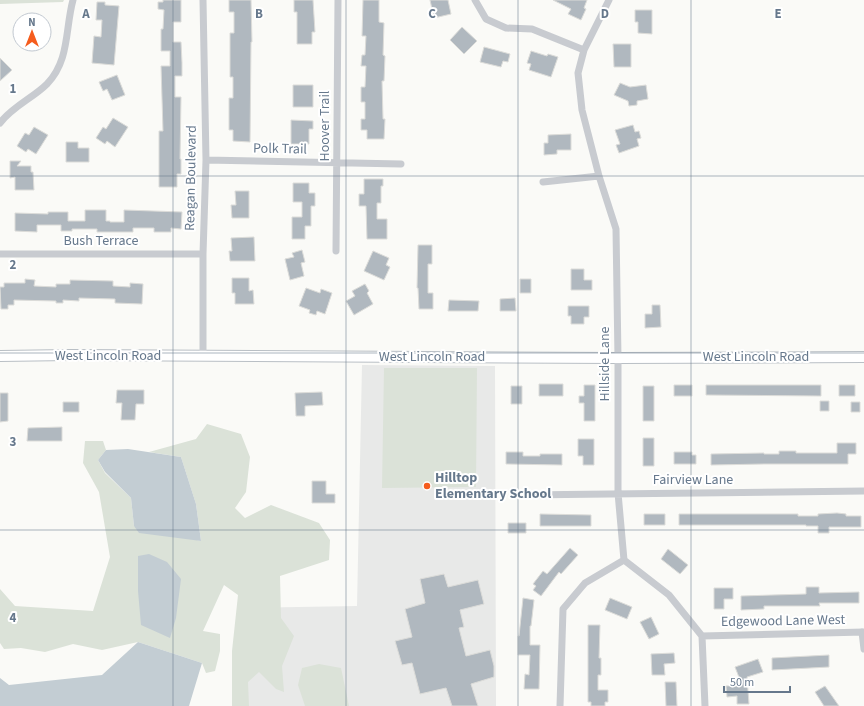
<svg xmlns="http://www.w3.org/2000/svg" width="864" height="706" font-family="'Source Sans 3',sans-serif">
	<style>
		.built { fill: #e8e9e8 }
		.green { fill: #dbe2d8 }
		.water { fill: #c3cdd3 }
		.building { fill: #b0b8bf; stroke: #dcdcd9 }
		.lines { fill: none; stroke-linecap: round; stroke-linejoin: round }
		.secondary-casing { stroke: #b9bfc5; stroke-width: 12 }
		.street { stroke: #c8cbd0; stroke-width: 7 }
		.secondary { stroke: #fff; stroke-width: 10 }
		.grid { fill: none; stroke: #66788c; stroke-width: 1; stroke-opacity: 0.55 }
		.poi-dot { fill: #f55c1d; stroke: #fff; stroke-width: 1.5 }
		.labels { text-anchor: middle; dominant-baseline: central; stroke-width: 4; stroke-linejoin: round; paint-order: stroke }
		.street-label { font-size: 14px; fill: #66788c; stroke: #fff }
		.poi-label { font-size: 14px; font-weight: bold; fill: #66788c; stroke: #fff; text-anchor: start }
		.grid-label { font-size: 13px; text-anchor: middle; font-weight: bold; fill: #66788c; stroke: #fff; stroke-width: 4; stroke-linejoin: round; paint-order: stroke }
	</style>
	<rect width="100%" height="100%" fill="#fafaf7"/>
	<path class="built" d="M362,365L495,366L496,706H239L242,608L357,606Z"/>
	<path class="green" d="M0,0H64L63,2L0,4Z
		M384,368H477L476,487L382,488Z
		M207,424L241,434L250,457L246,492L235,508L245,518L271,505L319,523L330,540L329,560L280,576L281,618L294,636L282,666L284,692L276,689L259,672L248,682L249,706H232V651L238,595L224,585L203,631L220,634V651L215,671L206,673L202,663L138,642L102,650L73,644L45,652L21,648L4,649L0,643V589L15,606L93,611L110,557L99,492L83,463L85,441H103L106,450L98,460L105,473L131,498L134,526L201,541L196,504L181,457L149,452L196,439Z
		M319,664L341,668L349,706H305L298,685L302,668Z"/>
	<path class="water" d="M128,449L181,457L196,504L201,541L139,533L134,526L131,498L105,472L98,460L106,450Z
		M149,554L167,562L181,579L176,618L170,638L141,625L138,591V556Z
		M138,642L202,663L189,706H0V678L9,685L102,675Z"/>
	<path class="building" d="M163,0H181V22H173V42H181L182,63V76H175V97H181L180,159H181V174H177V187H159V131H163L161,66H170V51H161V29H163L164,10L158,9V2H163Z
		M229,0H251L252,42H251L250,142L233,141V130H229V98H233V77H230V33H234V12H229Z
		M294,0H313L315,32H312V44H297V12H294Z
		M363,0H379V22L384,23L383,55L385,56L384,81H382L383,119H385L384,139H367V130H361V119H365V102H361V87H365L366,66H361L362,55H365L366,36H362Z
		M430,0H448L451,14L434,18Z
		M553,0H587L584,8L586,9L581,20L568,14L571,9Z
		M97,2H105V5L119,6L114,65L92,63L94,36L101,37L102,20H96Z
		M635,10H652V34L638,33V22H635Z
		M462,27L477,41L464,54L450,40Z
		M613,44H631V67H614Z
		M484,47L510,54L508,62L503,61L501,67L480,62Z
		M531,51L547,56L548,54L558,57L551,77L529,70L531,64L527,63Z
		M0,58L12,70L0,81Z
		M117,75L125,95L112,100L107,89L103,91L99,82Z
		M620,83L630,87L646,85L648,99L637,101V105L629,106L628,101L614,95Z
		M293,85H313V107H293Z
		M113,118L128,127L115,147L107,141L105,144L96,138L103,127L106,129Z
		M291,120L313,121V129H309V144H291Z
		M633,125L635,132L639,131L641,138L637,139L639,146L619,153L616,145L620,144L615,130Z
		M34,127L48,135L36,154L28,149L26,152L17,146L25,133L29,135Z
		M571,134V150H557V154L544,155V143H548V135Z
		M66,142H78V148H89V162H66Z
		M10,161H21L17,166H31V172H33L34,190H15V177L10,178Z
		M364,179H383V186H381V203H377V219H387V239H367L366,206H359V194H364Z
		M293,183H309V193H315V206H311V226H305V239H292V217H302V202H293Z
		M235,191H249V218H232L231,205H236Z
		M85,210H106V221H110V222H124V210L182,212L181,229L171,228V232H154V228H133V232H97V229H72V231H61V225H37V232L15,231V213L48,214V212H68V221H85Z
		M254,237L255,261H230L229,251H232L231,238Z
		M418,245H432V264H428V293H433V309H419L418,288H417Z
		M302,250L305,262L301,263L304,276L290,280L285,259L294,257L292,253Z
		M373,251L389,258L386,265L390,267L384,280L364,271Z
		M571,269H584V280H592V290H571Z
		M232,278H249V291L253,290L254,304H235V293H232Z
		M25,279L35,280L34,286L56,287V284H70V280L113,281V286L130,287V283L143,284L142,304L115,303V299L79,298V301L63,300V303H56V301L14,300V305H8V309H1L0,287H4V283H25Z
		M520,279H531V293H520Z
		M365,284L369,291L367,293L373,304L354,315L346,301L355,296L352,291Z
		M306,288L320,293L321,289L332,293L325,314L317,311L316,315L309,313L310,310L299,306Z
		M515,298L516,311H500V299Z
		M449,300L479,301L478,311H448Z
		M652,305H660L661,327L645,328V314H652Z
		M568,306H589V317H584V324H571V316H568Z
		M539,384H563V396H539Z
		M584,385H595V421H584V403H579V396H584Z
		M674,385H692V396H674Z
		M706,385H821V396L706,395Z
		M839,385H855V396H839Z
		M511,386H522V404H511Z
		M643,386H654V421H643Z
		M117,390H144V404H136L135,420H121L122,403H116Z
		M322,392L323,405L305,406V416H296L295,393Z
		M0,393H8V421L0,422Z
		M820,401H829V411H820Z
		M63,402H79V412H63Z
		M851,402H860V412H851Z
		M62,427V441H27L28,428Z
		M643,438H654V466H643Z
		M578,439H594V465H583V456H578Z
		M837,443H856V454H848V464H764L711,465V454L764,453V454H779V451H796V453H837Z
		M506,452H523V456H540V454H562V465L506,464Z
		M674,452H692V455H696V464H674Z
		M312,481H326V494H335V503H312Z
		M837,513L846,514V516H861V527H829V533H818V526H806V525H679V514H798V516H818V514Z
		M540,514L591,515V526H540Z
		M644,514H665V525H644Z
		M508,523H526V533H508Z
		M570,548L578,555L561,574L559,572L541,596L533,590L536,586L533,584L543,571L547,574Z
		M668,549L688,565L680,574L661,559Z
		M444,574L448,587L478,580L484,604L460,610L464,627L459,628L466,656L490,650L494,666V677L471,684L478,706H452L446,688L420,694L412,663L402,665L395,641L412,637L405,609L425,603L420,579Z
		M806,587H819V593L859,592V603H819L820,606H764V609L741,610V596L806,594Z
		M714,588H733V599H724V609H714Z
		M523,598L534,600L531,626H530V645H540L539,689H524L525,674L529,675L530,655H518V636H519Z
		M610,598L632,607L627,619L605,610Z
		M651,617L659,634L649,639L640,622Z
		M588,625H600L599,658H601V675H598V690H608V702H605V706H591V702H588Z
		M674,653L675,663L664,664L665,675H652L651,654Z
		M829,655V667L772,670V658Z
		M758,659L763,672L747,677L749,704H737V696L727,697L726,686L742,685L735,667Z
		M665,682H676L677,706H666Z
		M825,686L839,706H824L815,692Z"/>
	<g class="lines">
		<g class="secondary-casing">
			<path id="secondary" d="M0,356L70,355L618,358L864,357"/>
		</g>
		<path class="street" d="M203,0L206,160L203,254V356
			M475,0L486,19L506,28L532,29L584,50
			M609,0L584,50L578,73L582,110L599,176L616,229L618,358V493L624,560L669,595L702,636L705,706
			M0,123C13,106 33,98 47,84C70,60 65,29 73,0
			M206,160L401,164
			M543,182L599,176
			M336,251L338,0
			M0,254H203
			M522,495L864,491
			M862,632L864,649
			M702,636L864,632
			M560,706L563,609L585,583L624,560"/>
		<use href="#secondary" class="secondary"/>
	</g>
	<path class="grid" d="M173,0V706M346,0V706M518,0V706M691,0V706M0,176H864M0,353H864M0,530H864"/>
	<circle class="poi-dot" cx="427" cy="486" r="4"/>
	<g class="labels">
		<g class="street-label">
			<text transform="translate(325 126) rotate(-90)">Hoover Trail</text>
			<text transform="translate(280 149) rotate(1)">Polk Trail</text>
			<text transform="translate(191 178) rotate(-89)">Reagan Boulevard</text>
			<text x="101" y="241">Bush Terrace</text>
			<text x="108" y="356">West Lincoln Road</text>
			<text x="432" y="357">West Lincoln Road</text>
			<text x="756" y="357">West Lincoln Road</text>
			<text transform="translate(605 364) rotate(-90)">Hillside Lane</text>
			<text x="693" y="480">Fairview Lane</text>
			<text transform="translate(783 621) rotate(-1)">Edgewood Lane West</text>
		</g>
		<g class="poi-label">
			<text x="435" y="478">Hilltop<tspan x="435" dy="16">Elementary School</tspan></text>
		</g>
	</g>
	<g class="grid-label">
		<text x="86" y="18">A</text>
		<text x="259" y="18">B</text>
		<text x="432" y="18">C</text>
		<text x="605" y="18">D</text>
		<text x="778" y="18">E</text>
		<text x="13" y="93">1</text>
		<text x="13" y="269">2</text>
		<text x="13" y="446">3</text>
		<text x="13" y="622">4</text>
	</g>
	<g transform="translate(32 32)"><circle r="19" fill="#ffffff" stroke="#c2c9d1"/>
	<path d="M0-3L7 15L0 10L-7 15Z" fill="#f55c1d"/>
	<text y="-6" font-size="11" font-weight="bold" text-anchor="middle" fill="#66788c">N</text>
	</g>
	<path d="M724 686v6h66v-6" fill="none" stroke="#66788c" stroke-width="2"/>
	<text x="730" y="686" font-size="12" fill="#66788c" stroke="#ffffff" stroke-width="3" paint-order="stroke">50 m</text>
</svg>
